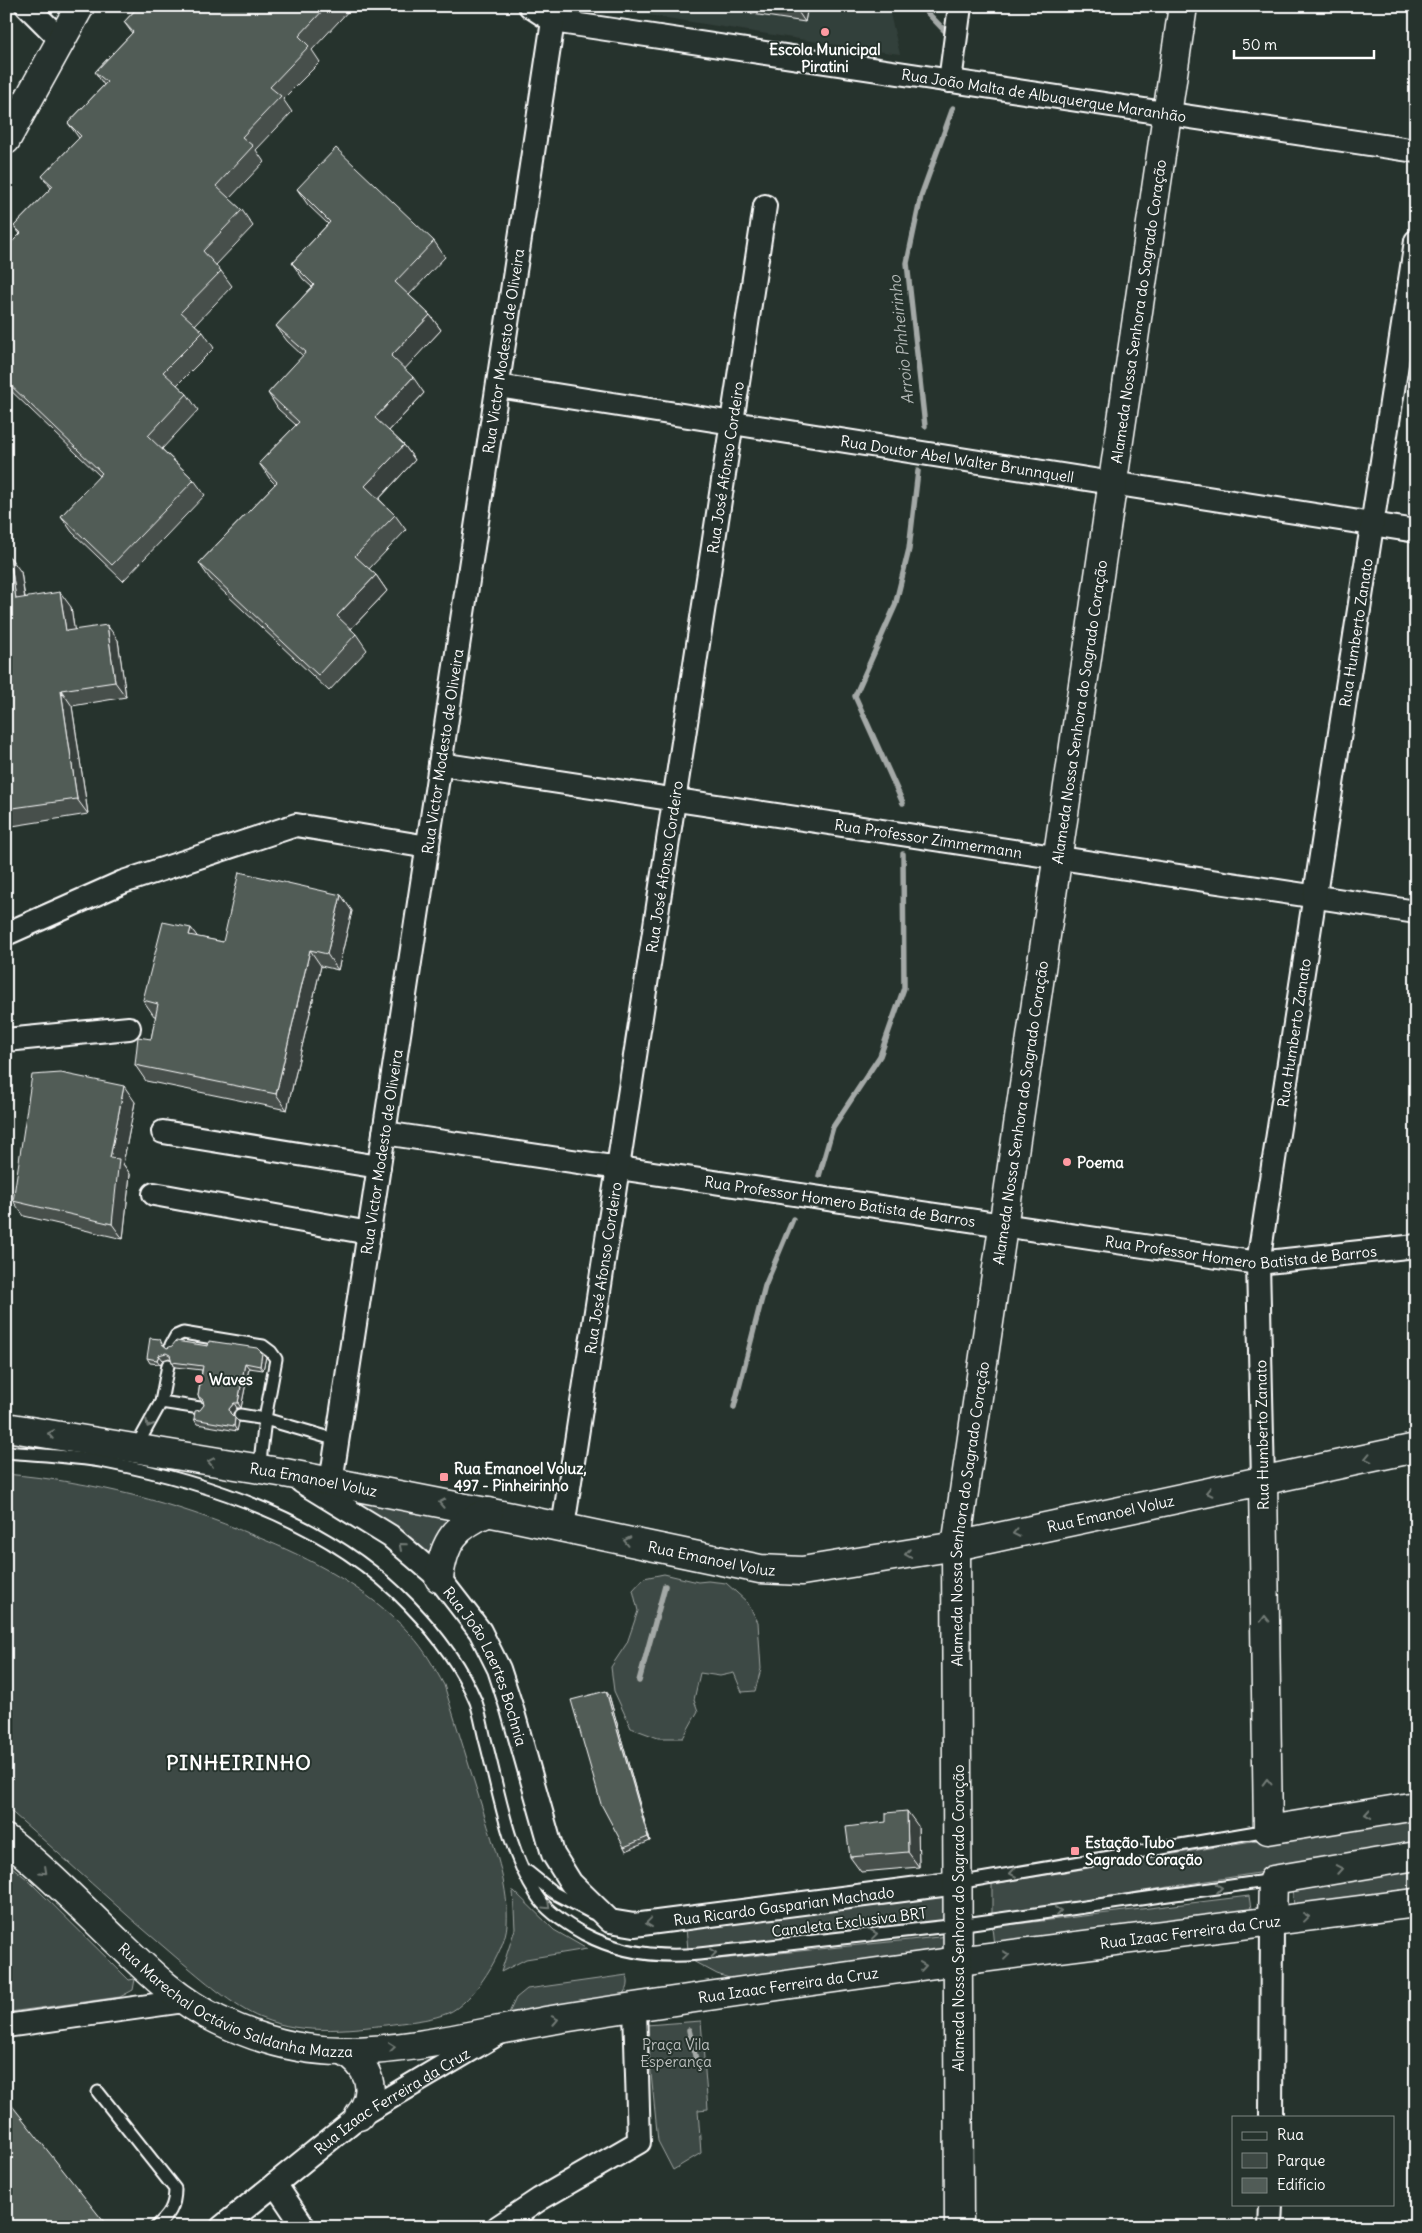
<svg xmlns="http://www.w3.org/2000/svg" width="1422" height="2233" font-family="Delius,sans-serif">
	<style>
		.built { fill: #333f3a }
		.green { fill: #3e4944; stroke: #9ea4a2 }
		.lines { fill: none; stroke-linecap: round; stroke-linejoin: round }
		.stream { stroke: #a4a9a7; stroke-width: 5.5 }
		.lane-casing { stroke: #fff; stroke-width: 15 }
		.street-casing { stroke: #fff; stroke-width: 26 }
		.secondary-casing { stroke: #fff; stroke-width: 31 }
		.primary-casing { stroke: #fff; stroke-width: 31 }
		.lane { stroke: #26332d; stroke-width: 11 }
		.street { stroke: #26332d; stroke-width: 22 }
		.secondary { stroke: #26332d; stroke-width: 28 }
		.primary { stroke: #26332d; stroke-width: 28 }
		.wall { fill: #464f4b; stroke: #fff }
		.shaded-wall { fill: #39403d; stroke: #fff }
		.building { fill: #515c57; stroke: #fff }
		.oneway { stroke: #727a76 }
		.poi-dot { fill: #ff9aa2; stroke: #26332d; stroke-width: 2 }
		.labels { text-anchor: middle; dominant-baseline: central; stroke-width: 4; stroke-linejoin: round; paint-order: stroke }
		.poi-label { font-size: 15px; font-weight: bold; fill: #fff; stroke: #26332d; text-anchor: start }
		.street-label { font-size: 15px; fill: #fff; stroke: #26332d }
		.park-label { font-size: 15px; fill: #bbbfbe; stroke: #26332d }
		.water-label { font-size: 16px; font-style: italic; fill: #b3b8b6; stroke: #26332d }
		.district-label { font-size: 20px; font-weight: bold; letter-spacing: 1px; fill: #fff; stroke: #26332d }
	</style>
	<rect width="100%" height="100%" fill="#26332d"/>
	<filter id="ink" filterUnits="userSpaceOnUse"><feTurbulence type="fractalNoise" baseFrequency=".02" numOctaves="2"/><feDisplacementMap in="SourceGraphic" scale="10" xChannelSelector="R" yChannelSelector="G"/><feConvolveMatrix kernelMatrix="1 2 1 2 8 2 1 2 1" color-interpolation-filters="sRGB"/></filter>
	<g filter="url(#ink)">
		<path class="built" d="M592,6H888L900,54L868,50Z"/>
		<path class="green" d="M6,1474C95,1482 173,1502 255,1536C312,1559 368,1588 411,1635C425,1650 434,1667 444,1685C458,1730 472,1775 486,1820C496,1853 509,1888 507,1924C506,1950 473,2003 448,2013C434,2019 416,2021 401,2023C355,2029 305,2036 261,2018C233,2007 202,1978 178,1959C119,1910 64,1857 6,1807Z
			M352,1491L471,1514L433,1563L348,1502Z
			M664,1574L698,1582L708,1581L726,1583L747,1602L758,1622L761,1669L755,1691L742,1692L734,1673L720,1676L700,1673L694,1700L698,1711L683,1738H658L631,1728L614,1691L611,1667L627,1643L638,1611L633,1590L644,1578Z
			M1416,1814V1848L992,1915V1884Z
			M6,1862L27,1879L129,1980L135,1979L133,1990L120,1997L10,2012L6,2000Z
			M1416,1867V1892L1294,1906L1292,1886Z
			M513,1890L554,1930L587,1949L526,1959L501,1972L515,1929Z
			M950,1890V1924L688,1950L685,1917Z
			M1249,1896L1252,1915L994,1946L992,1927Z
			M949,1936V1956L732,1979L717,1974L689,1959L710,1960Z
			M627,1975C630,1987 627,1993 616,2000L508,2015L516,1998L527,1989Z
			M701,2021L708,2109L698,2110L701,2153L673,2170L658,2141L646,2025Z"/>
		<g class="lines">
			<path class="stream" d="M921,6L944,30
				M925,426L907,263L921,196L953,108
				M903,803L855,696L895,606L909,549L918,471
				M819,1176L833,1127L880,1056L904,988L903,854
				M734,1407L765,1286L793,1219
				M639,1681L665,1586
				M689,2030L697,2064"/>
			<g class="lane-casing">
				<path id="lane" d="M171,1345L176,1336L183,1333L263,1346L271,1352L276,1359L265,1419L337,1440
					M161,1402L168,1365
					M240,1415L265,1419L259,1470
					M135,1449L161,1402L200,1408
					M6,1452C39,1455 73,1456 105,1462C213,1483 332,1524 409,1605C436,1633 461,1666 476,1702C480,1714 482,1727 485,1739C499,1791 507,1850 537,1896C547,1912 568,1925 584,1934C620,1953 659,1958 699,1954L958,1925L1273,1880
					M528,1872L554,1893L592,1913
					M957,1883L1268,1830
					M98,2092L175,2189C175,2207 169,2215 156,2227"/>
			</g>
			<g class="street-casing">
				<g id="street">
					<path d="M27,6L61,40"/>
					<path id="s1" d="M530,6L553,21L1416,151"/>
					<path d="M950,81L960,6"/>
					<path id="s2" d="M498,386L1416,531"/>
					<path id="s3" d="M440,764L1416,912"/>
					<path d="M6,934L123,882L296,825L428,847"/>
					<path d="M6,1040L129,1028"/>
					<path d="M163,1132L379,1167"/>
					<path id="s4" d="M384,1133L1258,1263L1416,1246"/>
					<path d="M154,1194L369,1233"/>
					<path id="s5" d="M1263,1481L1258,1263L1416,241"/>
					<path id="s6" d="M302,1482L390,1536L439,1578L480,1631L499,1669L512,1709L553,1854L571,1883L610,1921L634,1925L957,1883"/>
					<path id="s7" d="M331,1482L553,21"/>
					<path id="s8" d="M563,1527L765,206"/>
					<path d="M6,2026L184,2001"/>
					<path d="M1271,2117L1272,1921"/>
					<path d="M275,2184L304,2227"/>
					<path id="s9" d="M222,2227L359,2116L499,2033"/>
					<path d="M498,2227L540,2199L639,2142L635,2008"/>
					<path d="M1270,2227L1271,2204"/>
				</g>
			</g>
			<g class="secondary-casing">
				<g id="secondary">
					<path d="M6,140L80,6"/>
					<path d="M1263,1481L1268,1830L1416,1806"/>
					<path id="s10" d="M956,1546L1416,1448"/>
					<path d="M1272,1921L1273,1880L1416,1856"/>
					<path id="s11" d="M958,1961L1416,1903"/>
					<path id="s12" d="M959,2227L956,1546L1183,6"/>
				</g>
			</g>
			<g class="primary-casing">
				<g id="primary">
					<path id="s13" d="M6,1427L285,1473L512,1517L760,1569L802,1571L956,1546"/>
					<path d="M439,1578C444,1541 455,1526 489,1512"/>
					<path id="s14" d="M6,1839C47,1871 83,1909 121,1945C151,1974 180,2002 218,2020C257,2039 299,2051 343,2051C417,2051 490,2030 563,2018C695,1997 826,1979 958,1961"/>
					<path d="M343,2051C369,2065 379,2091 359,2116"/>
				</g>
			</g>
			<use href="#lane" class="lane"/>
			<use href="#street" class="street"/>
			<use href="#secondary" class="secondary"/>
			<use href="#primary" class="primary"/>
		</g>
		<path class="wall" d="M139,6H353L312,50L320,62L283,99L292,112L256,150L264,162L229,199L242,210L253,226L216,265L221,271L232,286L195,325L203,332L214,348L177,385L187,394L198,410L162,449L194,480L205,495L123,581L72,532L61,516L100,476L6,386V248L20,234L14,226L51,188L42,176L79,138L68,123L104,85L95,72L132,33L124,22Z
			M746,6H808L805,22L752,14Z
			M297,189L434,241L445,257L409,295L430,315L441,330L404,369L424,393L389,431L404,445L415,460L379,499L395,515L406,530L369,569L376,575L387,591L351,629L356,634L367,650L329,691L210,579L199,563L275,484L270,479L259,463L296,425L278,409L268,393L303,356L287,341L276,326L312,287L303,279L292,263L328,224L308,205Z
			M6,557L21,572L25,597L71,607L74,630L118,640L126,697L72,706L88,814L6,827Z
			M341,895L352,911L338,970L321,966L287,1110L146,1081L135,1065L151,1039L156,1016H154L143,1000L191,928L197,937L223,942Z
			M135,1102L123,1164L130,1174L123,1239L24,1216L13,1201Z
			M164,1344V1346L167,1348L208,1346L262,1353L266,1357L263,1370L249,1368L241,1408H237L233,1413V1416L239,1422L237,1431L197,1424L194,1419L204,1405V1403L201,1401L198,1396L202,1370L175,1367L172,1362L171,1359L169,1358L163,1360L160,1364L150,1363L147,1358Z
			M609,1695L650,1841L626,1851L624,1847Z
			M918,1826L919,1867L861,1872L850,1857Z"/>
		<path class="shaded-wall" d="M798,6H808L805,22L797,10Z
			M430,315L441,330L402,372L391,356Z
			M413,377L424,393L386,434L375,418Z
			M404,445L415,460L376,502L365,486Z
			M10,557L21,572L27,614L16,599Z
			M376,575L387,591L348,632L337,616Z
			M60,592L71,607L77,647L66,631Z
			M107,625L118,640L126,697L115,682Z
			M61,690L72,706L88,814L77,799Z
			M341,895L352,911L338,970L327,954Z
			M191,928L202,943L189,935Z
			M310,950L321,966L287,1110L276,1094Z
			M124,1086L135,1102L123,1164L130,1174L123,1239L112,1224L110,1158Z
			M262,1353L266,1357L263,1370L260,1366Z
			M159,1355L163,1360L160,1364L157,1360Z
			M245,1363L249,1368L241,1408L238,1403Z
			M234,1403L237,1408L233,1413V1418L230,1413L229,1409Z
			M235,1418L239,1422L237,1431L234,1426Z
			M606,1691L609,1695L650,1841L648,1837Z
			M907,1811L918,1826L919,1867L908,1852Z"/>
		<path class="building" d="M139,6H327L299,36L309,46L270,87L281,96L242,137L253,146L216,186L242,210L203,251L221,271L181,312L203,332L163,372L187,394L148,436L194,480L112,565L61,516L102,473L6,381V248L21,233L14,226L53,186L42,176L81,136L68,123L107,82L95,72L133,32L124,22Z
			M771,6H798L797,10Z
			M336,148L434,241L395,282L430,315L391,356L413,377L375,418L404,445L365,486L395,515L355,556L376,575L337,616L356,634L318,675L199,563L277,482L259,463L299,422L268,393L306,352L276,326L314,285L292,263L330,222L297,189Z
			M6,557H10L16,599L60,592L66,631L107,625L115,682L61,690L77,799L6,809Z
			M239,872L341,895L327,954L310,950L276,1094L135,1065L138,1037L151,1039L158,1004L143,1000L163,922L191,928L189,935L223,942Z
			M61,1073L124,1086L110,1158L119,1159L112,1224L13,1201L32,1075Z
			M150,1338L160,1339L162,1344L167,1348L172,1346L176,1341L208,1346L209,1341L257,1348L262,1353L260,1366L245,1363L238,1403H234L229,1409L230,1413L235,1418L234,1426L194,1419L195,1411L200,1410L204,1405L203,1400L198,1396L203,1366L172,1362L170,1355L166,1353L159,1355L157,1360L147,1358Z
			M606,1691L648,1837L624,1847L601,1804L571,1700Z
			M907,1811L908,1852L850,1857L846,1827L886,1822V1813Z
			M6,2098L108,2227H13L6,2218Z"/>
		<defs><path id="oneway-chevron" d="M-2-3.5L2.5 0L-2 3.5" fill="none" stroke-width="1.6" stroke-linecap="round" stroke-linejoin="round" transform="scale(1.25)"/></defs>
		<g class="oneway">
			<use href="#oneway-chevron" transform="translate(149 1424) rotate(120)"/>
			<use href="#oneway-chevron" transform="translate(51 1434) rotate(-170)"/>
			<use href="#oneway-chevron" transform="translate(1368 1458) rotate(168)"/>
			<use href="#oneway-chevron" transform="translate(211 1462) rotate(-170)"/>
			<use href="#oneway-chevron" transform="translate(1209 1492) rotate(168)"/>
			<use href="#oneway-chevron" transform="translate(442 1503) rotate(-169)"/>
			<use href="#oneway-chevron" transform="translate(1016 1533) rotate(168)"/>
			<use href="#oneway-chevron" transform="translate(627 1541) rotate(-168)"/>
			<use href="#oneway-chevron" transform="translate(402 1546) rotate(-139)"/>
			<use href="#oneway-chevron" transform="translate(908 1554) rotate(171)"/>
			<use href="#oneway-chevron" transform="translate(1265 1619) rotate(-91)"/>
			<use href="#oneway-chevron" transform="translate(1267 1782) rotate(-91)"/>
			<use href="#oneway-chevron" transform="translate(1368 1814) rotate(171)"/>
			<use href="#oneway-chevron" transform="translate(1339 1869) rotate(-10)"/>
			<use href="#oneway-chevron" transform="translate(44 1871) rotate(43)"/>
			<use href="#oneway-chevron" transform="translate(1013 1873) rotate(170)"/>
			<use href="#oneway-chevron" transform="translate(1219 1888) rotate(-8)"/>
			<use href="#oneway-chevron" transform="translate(547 1906) rotate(43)"/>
			<use href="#oneway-chevron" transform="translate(1058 1911) rotate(-8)"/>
			<use href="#oneway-chevron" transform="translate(1306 1917) rotate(-7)"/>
			<use href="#oneway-chevron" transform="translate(649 1923) rotate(173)"/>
			<use href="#oneway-chevron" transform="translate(874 1934) rotate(-7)"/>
			<use href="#oneway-chevron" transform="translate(713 1953) rotate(-7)"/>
			<use href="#oneway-chevron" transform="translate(1006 1955) rotate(-7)"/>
			<use href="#oneway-chevron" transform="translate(923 1966) rotate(-8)"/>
			<use href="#oneway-chevron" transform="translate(555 2020) rotate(-11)"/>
			<use href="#oneway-chevron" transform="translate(392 2047) rotate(-6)"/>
		</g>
	</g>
	<g class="poi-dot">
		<circle cx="825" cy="32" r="5"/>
		<circle cx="1067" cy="1162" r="5"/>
		<circle cx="199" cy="1379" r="5"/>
		<rect x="439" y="1472" width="10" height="10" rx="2.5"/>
		<rect x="1070" y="1846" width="10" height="10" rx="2.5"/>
	</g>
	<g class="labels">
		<g class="poi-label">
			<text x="825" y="49" text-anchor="middle">Escola Municipal<tspan x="825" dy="17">Piratini</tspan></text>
			<text x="1077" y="1162">Poema</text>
			<text x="209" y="1379">Waves</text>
			<text x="454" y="1468">Rua Emanoel Voluz,<tspan x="454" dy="17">497 - Pinheirinho</tspan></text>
			<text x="1085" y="1842">Estação Tubo<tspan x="1085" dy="17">Sagrado Coração</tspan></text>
		</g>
		<g class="street-label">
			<text stroke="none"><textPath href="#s1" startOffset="524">Rua João Malta de Albuquerque Maranhão</textPath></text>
			<text stroke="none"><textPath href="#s12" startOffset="1929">Alameda Nossa Senhora do Sagrado Coração</textPath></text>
			<text stroke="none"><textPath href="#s7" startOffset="1144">Rua Victor Modesto de Oliveira</textPath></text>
			<text stroke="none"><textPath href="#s2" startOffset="465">Rua Doutor Abel Walter Brunnquell</textPath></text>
			<text stroke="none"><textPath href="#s8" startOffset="1072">Rua José Afonso Cordeiro</textPath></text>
			<text stroke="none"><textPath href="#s5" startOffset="856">Rua Humberto Zanato</textPath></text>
			<text stroke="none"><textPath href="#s12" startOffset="1524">Alameda Nossa Senhora do Sagrado Coração</textPath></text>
			<text stroke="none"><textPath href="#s7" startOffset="739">Rua Victor Modesto de Oliveira</textPath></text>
			<text stroke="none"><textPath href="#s3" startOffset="494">Rua Professor Zimmermann</textPath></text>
			<text stroke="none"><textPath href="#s8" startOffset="668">Rua José Afonso Cordeiro</textPath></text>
			<text stroke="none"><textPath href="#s5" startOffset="451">Rua Humberto Zanato</textPath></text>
			<text stroke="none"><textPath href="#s12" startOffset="1119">Alameda Nossa Senhora do Sagrado Coração</textPath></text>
			<text stroke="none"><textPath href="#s7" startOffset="334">Rua Victor Modesto de Oliveira</textPath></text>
			<text stroke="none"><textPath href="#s4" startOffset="461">Rua Professor Homero Batista de Barros</textPath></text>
			<text stroke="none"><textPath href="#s4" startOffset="866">Rua Professor Homero Batista de Barros</textPath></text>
			<text stroke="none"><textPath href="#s8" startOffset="262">Rua José Afonso Cordeiro</textPath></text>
			<text transform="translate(1262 1435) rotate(-91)">Rua Humberto Zanato</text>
			<text stroke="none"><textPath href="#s13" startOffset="312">Rua Emanoel Voluz</textPath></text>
			<text stroke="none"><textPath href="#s10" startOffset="158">Rua Emanoel Voluz</textPath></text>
			<text stroke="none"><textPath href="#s12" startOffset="714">Alameda Nossa Senhora do Sagrado Coração</textPath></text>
			<text stroke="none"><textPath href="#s13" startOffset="718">Rua Emanoel Voluz</textPath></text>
			<text stroke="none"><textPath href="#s6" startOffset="269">Rua João Laertes Bochnia</textPath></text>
			<text stroke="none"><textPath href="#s6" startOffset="734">Rua Ricardo Gasparian Machado</textPath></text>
			<text transform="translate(958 1918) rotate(-90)">Alameda Nossa Senhora do Sagrado Coração</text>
			<text transform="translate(849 1922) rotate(-7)">Canaleta Exclusiva BRT</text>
			<text stroke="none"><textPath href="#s11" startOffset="234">Rua Izaac Ferreira da Cruz</textPath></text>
			<text stroke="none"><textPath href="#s14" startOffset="860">Rua Izaac Ferreira da Cruz</textPath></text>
			<text stroke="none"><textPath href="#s14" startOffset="288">Rua Marechal Octávio Saldanha Mazza</textPath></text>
			<text stroke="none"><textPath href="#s9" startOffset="212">Rua Izaac Ferreira da Cruz</textPath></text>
		</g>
		<g class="park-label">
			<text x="676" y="2044">Praça Vila<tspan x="676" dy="17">Esperança</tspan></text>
		</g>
		<g class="water-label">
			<text transform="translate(901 340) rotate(-96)">Arroio Pinheirinho</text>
		</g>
		<g class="district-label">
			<text x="239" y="1762">PINHEIRINHO</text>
		</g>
	</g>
	<rect width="1422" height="2233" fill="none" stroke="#26332d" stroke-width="25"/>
	<rect x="12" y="12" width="1397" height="2208" fill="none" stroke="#fff" stroke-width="2" filter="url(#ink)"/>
	<rect x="1232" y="2116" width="162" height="90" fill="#26332d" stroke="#7d8581"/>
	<rect x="1242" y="2132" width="25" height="8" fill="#26332d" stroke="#7d8581"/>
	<text x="1277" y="2140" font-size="15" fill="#ffffff">Rua</text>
	<rect x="1242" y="2153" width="25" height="15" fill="#3e4944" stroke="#7d8581"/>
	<text x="1277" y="2166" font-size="15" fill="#ffffff">Parque</text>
	<rect x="1242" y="2178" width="25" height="15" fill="#515c57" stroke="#7d8581"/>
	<text x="1277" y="2190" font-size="15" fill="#ffffff">Edifício</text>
	<path d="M1234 50v8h140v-8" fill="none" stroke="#ffffff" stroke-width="2.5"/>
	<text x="1242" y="50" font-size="15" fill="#ffffff" stroke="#26332d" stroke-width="4" paint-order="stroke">50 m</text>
</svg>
